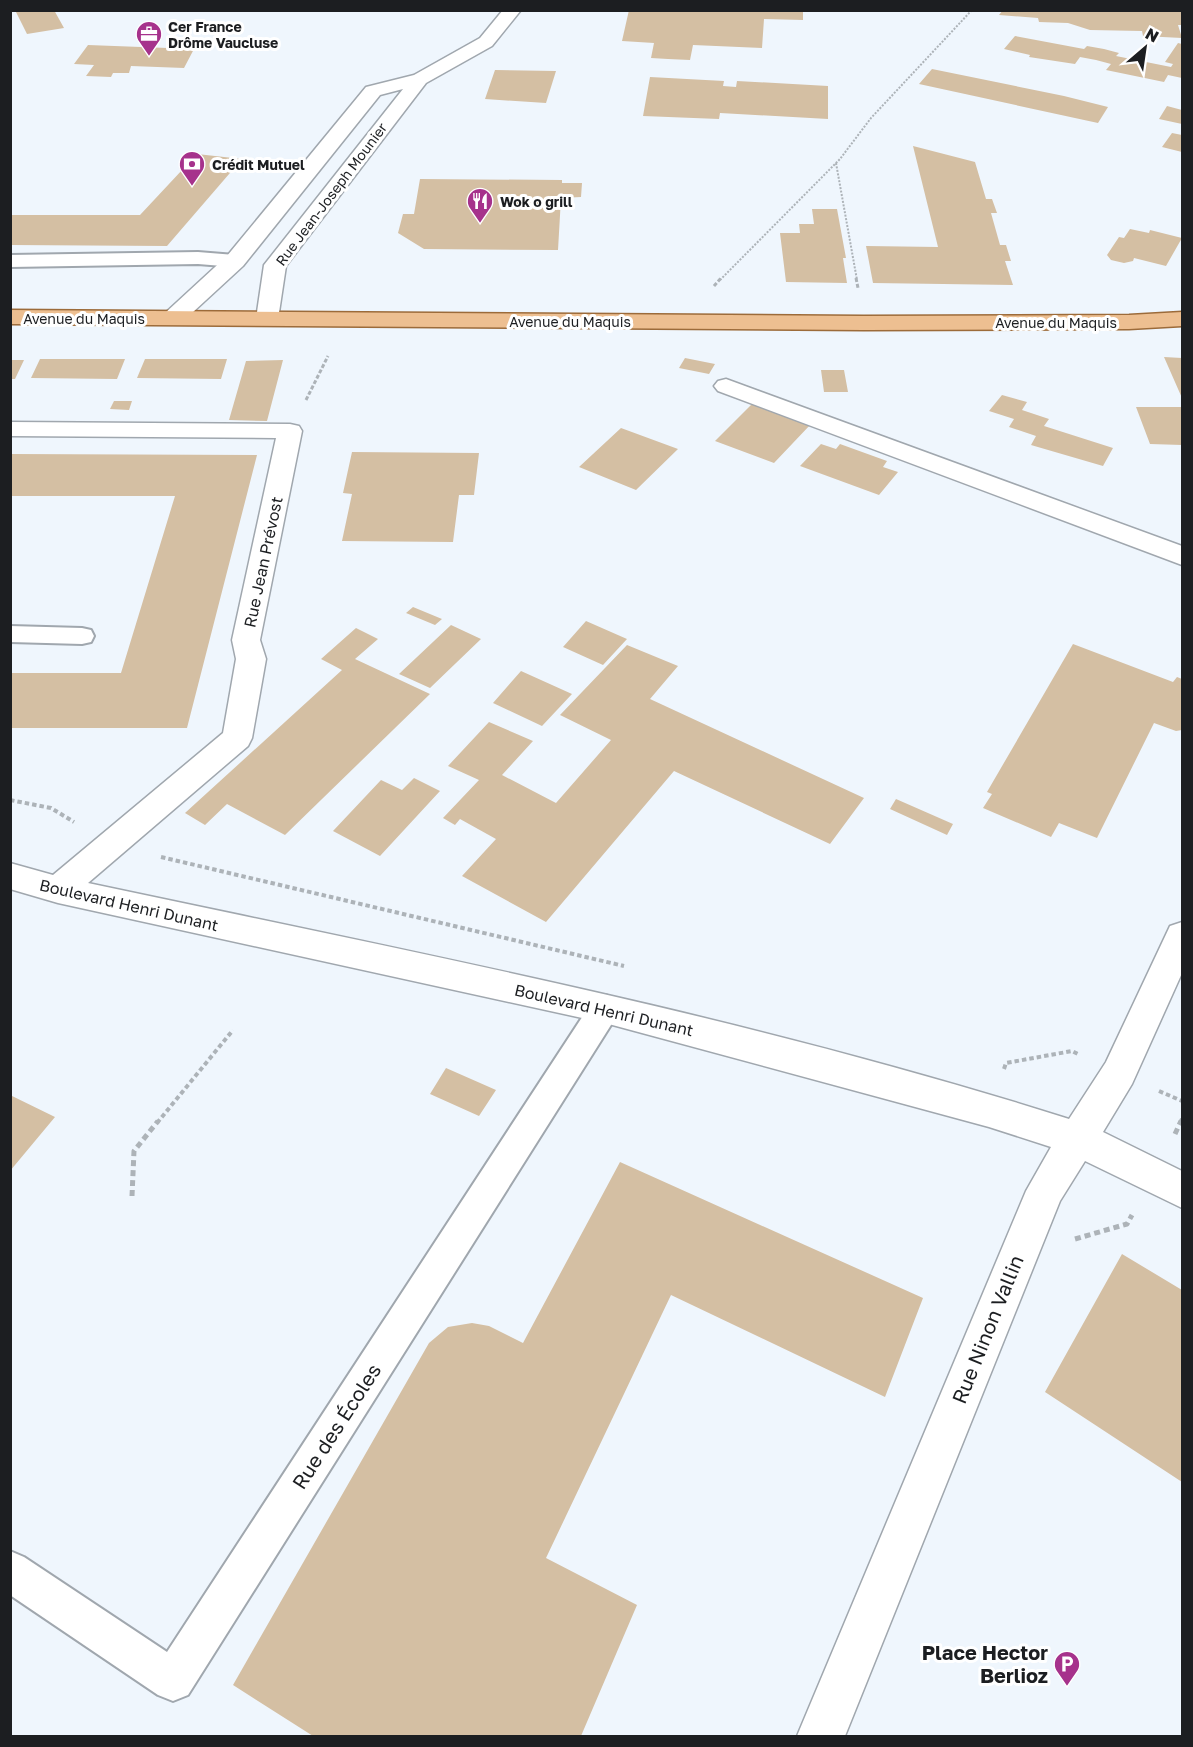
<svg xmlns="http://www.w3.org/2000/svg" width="1193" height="1747" font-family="'Golos Text',sans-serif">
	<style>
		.building { fill: #d4bfa3 }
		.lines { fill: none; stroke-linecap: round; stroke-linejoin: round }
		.lane-casing { stroke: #a0a7ae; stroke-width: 4 }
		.street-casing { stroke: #a0a7ae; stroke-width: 3 }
		.primary-casing { stroke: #9c6b3a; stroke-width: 3 }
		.path-far3 { stroke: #adb3b8; stroke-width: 2; stroke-dasharray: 2 1.5; stroke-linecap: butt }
		.path-far2 { stroke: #adb3b8; stroke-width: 3; stroke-dasharray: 4 2; stroke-linecap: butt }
		.path-far1 { stroke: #adb3b8; stroke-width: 4; stroke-dasharray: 4.5 3; stroke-linecap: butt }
		.path { stroke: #adb3b8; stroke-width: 5; stroke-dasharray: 6 4; stroke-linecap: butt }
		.lane { fill: #fff; fill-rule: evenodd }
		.street { fill: #fff; fill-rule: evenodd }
		.primary { fill: #edbf91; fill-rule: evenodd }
		.labels { text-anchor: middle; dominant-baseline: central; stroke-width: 6; stroke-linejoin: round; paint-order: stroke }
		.far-poi-label { font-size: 14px; font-weight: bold; fill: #1c1e21; stroke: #fff; text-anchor: start }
		.far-street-label { font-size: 14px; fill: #1c1e21; stroke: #fff }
		.street-label { font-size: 16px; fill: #1c1e21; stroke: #fff }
		.near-street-label { font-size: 20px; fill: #1c1e21; stroke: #fff }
		.near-poi-label { font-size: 20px; font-weight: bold; fill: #1c1e21; stroke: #fff; text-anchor: end }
	</style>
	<rect width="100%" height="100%" fill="#eff6fd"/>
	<path class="building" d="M15,10H54L64,28L27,34Z
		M629,10H803V20L764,19L762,48L693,45L690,60L668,59L651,58L654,43L622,41Z
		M1003,10L1182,11V25H1178L1182,38L1143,36L1142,31L1090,30L1068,23L1039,22L1038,18L999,15Z
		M1015,36L1084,49L1087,46L1104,49L1119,53L1116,56L1171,67L1173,64L1165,62L1178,43L1182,44V78L1168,75L1164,82L1106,70L1111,64L1096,60L1080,57L1075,64L1029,57L1030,55L1004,49Z
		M88,45L194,49L184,68L131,66L129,73H113L111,77L86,76L94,65L74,64Z
		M932,69L1064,96L1108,107L1098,123L919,84Z
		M495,70L556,71L546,103L485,99Z
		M650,77L724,81L723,86L736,87L737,81L828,86V119L720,113L719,119L643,116Z
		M1167,106L1182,110V124L1159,119Z
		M1172,133L1182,135V152L1162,147Z
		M913,146L975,162L986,199H992L997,213H991L1000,245H1006L1011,261H1005L1013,285L873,283L866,246L938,247Z
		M197,154L242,159L167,246L10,245V215H140Z
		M420,179L562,180V183H582L581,197L561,198L558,250L424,249L398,233L403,214H414Z
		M812,209H837L846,258H843L847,283L786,282L780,233H800L799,224H814Z
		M1130,229L1149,233L1150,230L1182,238L1166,266L1134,258L1133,261L1124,263L1111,260L1107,255L1119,237L1124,238Z
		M1164,357L1182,358V398Z
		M685,358L715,364L709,374L679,368Z
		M40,359H125L117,379L31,378Z
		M145,359H227L221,379L137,378Z
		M10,360H24L15,379H10Z
		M283,360L267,421L229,420L246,361Z
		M821,370H844L848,392H824Z
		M1002,395L1027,402L1022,410L1049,419L1044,426L1113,448L1103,466L1031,445L1036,436L1009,427L1014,419L989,411Z
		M114,401H132L129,410L110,409Z
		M752,404L811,424L774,463L715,441Z
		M1136,407H1182V445L1150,444Z
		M621,428L678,449L636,490L579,467Z
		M821,444L836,449L840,444L887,461L883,467L898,472L879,495L800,466Z
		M352,452L479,453L474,495H459L453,542L342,541L352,494L343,493Z
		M10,454L257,455L187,728H10V673H121L175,496H10Z
		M413,607L442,619L435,625L406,613Z
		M586,621L627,639L603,665L563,647Z
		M451,625L481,639L430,688L399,674Z
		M356,628L378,639L355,659L430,694L285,835L227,804L205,825L185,813L342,670L321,659Z
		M1073,644L1173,682L1177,677L1182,679V730L1176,731L1154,723L1097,838L1059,823L1051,837L983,808L992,794L987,792Z
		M627,645L678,666L650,699L864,798L830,844L674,771L546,922L462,876L496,839L460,819L455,825L443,818L479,780L448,766L489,722L533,741L502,775L556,803L611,740L560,715Z
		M521,671L572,694L542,726L493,703Z
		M414,778L440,791L380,856L333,831L381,780L402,790Z
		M896,799L953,824L947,835L890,809Z
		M446,1068L496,1090L479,1116L430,1094Z
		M10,1095L55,1117L10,1171Z
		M620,1162L923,1298L885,1397L671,1295L546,1558L637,1605L581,1736H313L233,1685L429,1343L448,1327L472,1323L489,1326L523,1343Z
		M1122,1254L1182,1290V1482L1045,1392Z"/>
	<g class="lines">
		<g class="lane-casing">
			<path id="lane" d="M198,252L235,255L244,261L235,267L198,264L10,267V255Z
				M10,626L82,628L91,630L94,636L91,642L82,644L10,642Z
				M605,995L616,999L620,1008L616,1017L188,1695L173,1701L158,1695L10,1595V1551L24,1557L167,1652L594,999Z"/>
		</g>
		<g class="street-casing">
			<path id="street" d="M503,10H521L492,46L426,83L286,266L278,319L275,324H259L256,319L264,265L403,89L380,95L243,266L180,324H164L161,319L164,314L227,256L366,87L414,75L480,38Z
				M726,379L1182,546V565L718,391L714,386L718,381Z
				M10,422L290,424L299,426L302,431L260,640L266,659L252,738L248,746L88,883C417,953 749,1017 1069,1119L1106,1062L1170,926L1182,922V973L1132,1084L1103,1132L1182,1171V1208L1085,1161L1060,1201L845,1736H797L1026,1191L1051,1147L989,1127L605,1023L58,903L10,889V863L53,875L223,733L236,659L232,640L276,438L10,436Z"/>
		</g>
		<g class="primary-casing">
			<path id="primary" d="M10,310L864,316L1129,315L1182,312V326L1129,329L864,330L10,324Z"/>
		</g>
		<path class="path-far3" d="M836,163L857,280
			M720,280L840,159L871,118L972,10"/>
		<path class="path-far2" d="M856,278L858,288
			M714,286L721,278
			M306,400L328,356"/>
		<path class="path-far1" d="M10,800L51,808L74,822
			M161,857L624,966
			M1004,1069L1006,1063L1072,1051L1078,1054
			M1159,1091L1182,1101
			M157,1123L233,1030
			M1180,1123L1182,1119"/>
		<path class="path" d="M1175,1134L1181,1121
			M132,1196L134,1151L158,1121
			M1075,1239L1127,1224L1132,1215"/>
		<use href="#lane" class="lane"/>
		<use href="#street" class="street"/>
		<use href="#primary" class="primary"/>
	</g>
	<defs>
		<g id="office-pin" transform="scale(1.35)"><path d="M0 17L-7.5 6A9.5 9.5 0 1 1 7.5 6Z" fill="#a6328c" stroke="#fff"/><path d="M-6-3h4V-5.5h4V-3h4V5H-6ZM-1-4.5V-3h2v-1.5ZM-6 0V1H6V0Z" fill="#fff"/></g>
		<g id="bank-pin" transform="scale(1.35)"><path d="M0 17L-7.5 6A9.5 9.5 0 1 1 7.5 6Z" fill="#a6328c" stroke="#fff"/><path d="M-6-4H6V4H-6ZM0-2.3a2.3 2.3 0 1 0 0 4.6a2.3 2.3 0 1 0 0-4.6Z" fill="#fff"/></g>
		<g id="restaurant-pin" transform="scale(1.35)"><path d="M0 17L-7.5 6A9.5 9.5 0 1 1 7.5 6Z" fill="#a6328c" stroke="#fff"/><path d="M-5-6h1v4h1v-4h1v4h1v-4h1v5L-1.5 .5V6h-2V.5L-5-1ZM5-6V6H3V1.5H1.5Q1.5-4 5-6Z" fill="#fff"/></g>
		<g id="parking-pin" transform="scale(1.35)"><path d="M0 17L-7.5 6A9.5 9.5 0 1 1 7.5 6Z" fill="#a6328c" stroke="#fff"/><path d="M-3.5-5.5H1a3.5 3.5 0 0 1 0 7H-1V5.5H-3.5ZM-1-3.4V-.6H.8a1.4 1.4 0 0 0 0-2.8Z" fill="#fff"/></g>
	</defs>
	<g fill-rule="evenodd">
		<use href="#office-pin" x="149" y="34"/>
		<use href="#bank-pin" x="192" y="164"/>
		<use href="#restaurant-pin" x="480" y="201"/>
		<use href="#parking-pin" x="1067" y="1664"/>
	</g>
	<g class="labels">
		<g class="far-poi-label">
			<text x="168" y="26">Cer France<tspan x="168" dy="16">Drôme Vaucluse</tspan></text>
			<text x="212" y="164">Crédit Mutuel</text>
			<text x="500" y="201">Wok o grill</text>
		</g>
		<g class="far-street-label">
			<text transform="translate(331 194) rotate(-53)">Rue Jean-Joseph Mounier</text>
			<text x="84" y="318">Avenue du Maquis</text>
			<text x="570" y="321">Avenue du Maquis</text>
			<text x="1056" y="322">Avenue du Maquis</text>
		</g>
		<g class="street-label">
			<text transform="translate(263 562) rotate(-78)">Rue Jean Prévost</text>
			<text transform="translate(129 905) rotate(13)">Boulevard Henri Dunant</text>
			<text transform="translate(604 1010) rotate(13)">Boulevard Henri Dunant</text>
		</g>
		<g class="near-street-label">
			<text transform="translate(987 1329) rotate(-68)">Rue Ninon Vallin</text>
			<text transform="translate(336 1426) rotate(-57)">Rue des Écoles</text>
		</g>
		<g class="near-poi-label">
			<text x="1048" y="1652">Place Hector<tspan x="1048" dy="23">Berlioz</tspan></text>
		</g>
	</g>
	<rect width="1193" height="1747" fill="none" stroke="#1c1e21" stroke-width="24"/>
	<g transform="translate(1145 48) rotate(29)" stroke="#ffffff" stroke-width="4.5" paint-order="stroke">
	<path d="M0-4.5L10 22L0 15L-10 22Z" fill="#1c1e21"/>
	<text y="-9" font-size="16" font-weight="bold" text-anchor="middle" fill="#1c1e21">N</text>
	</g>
</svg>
